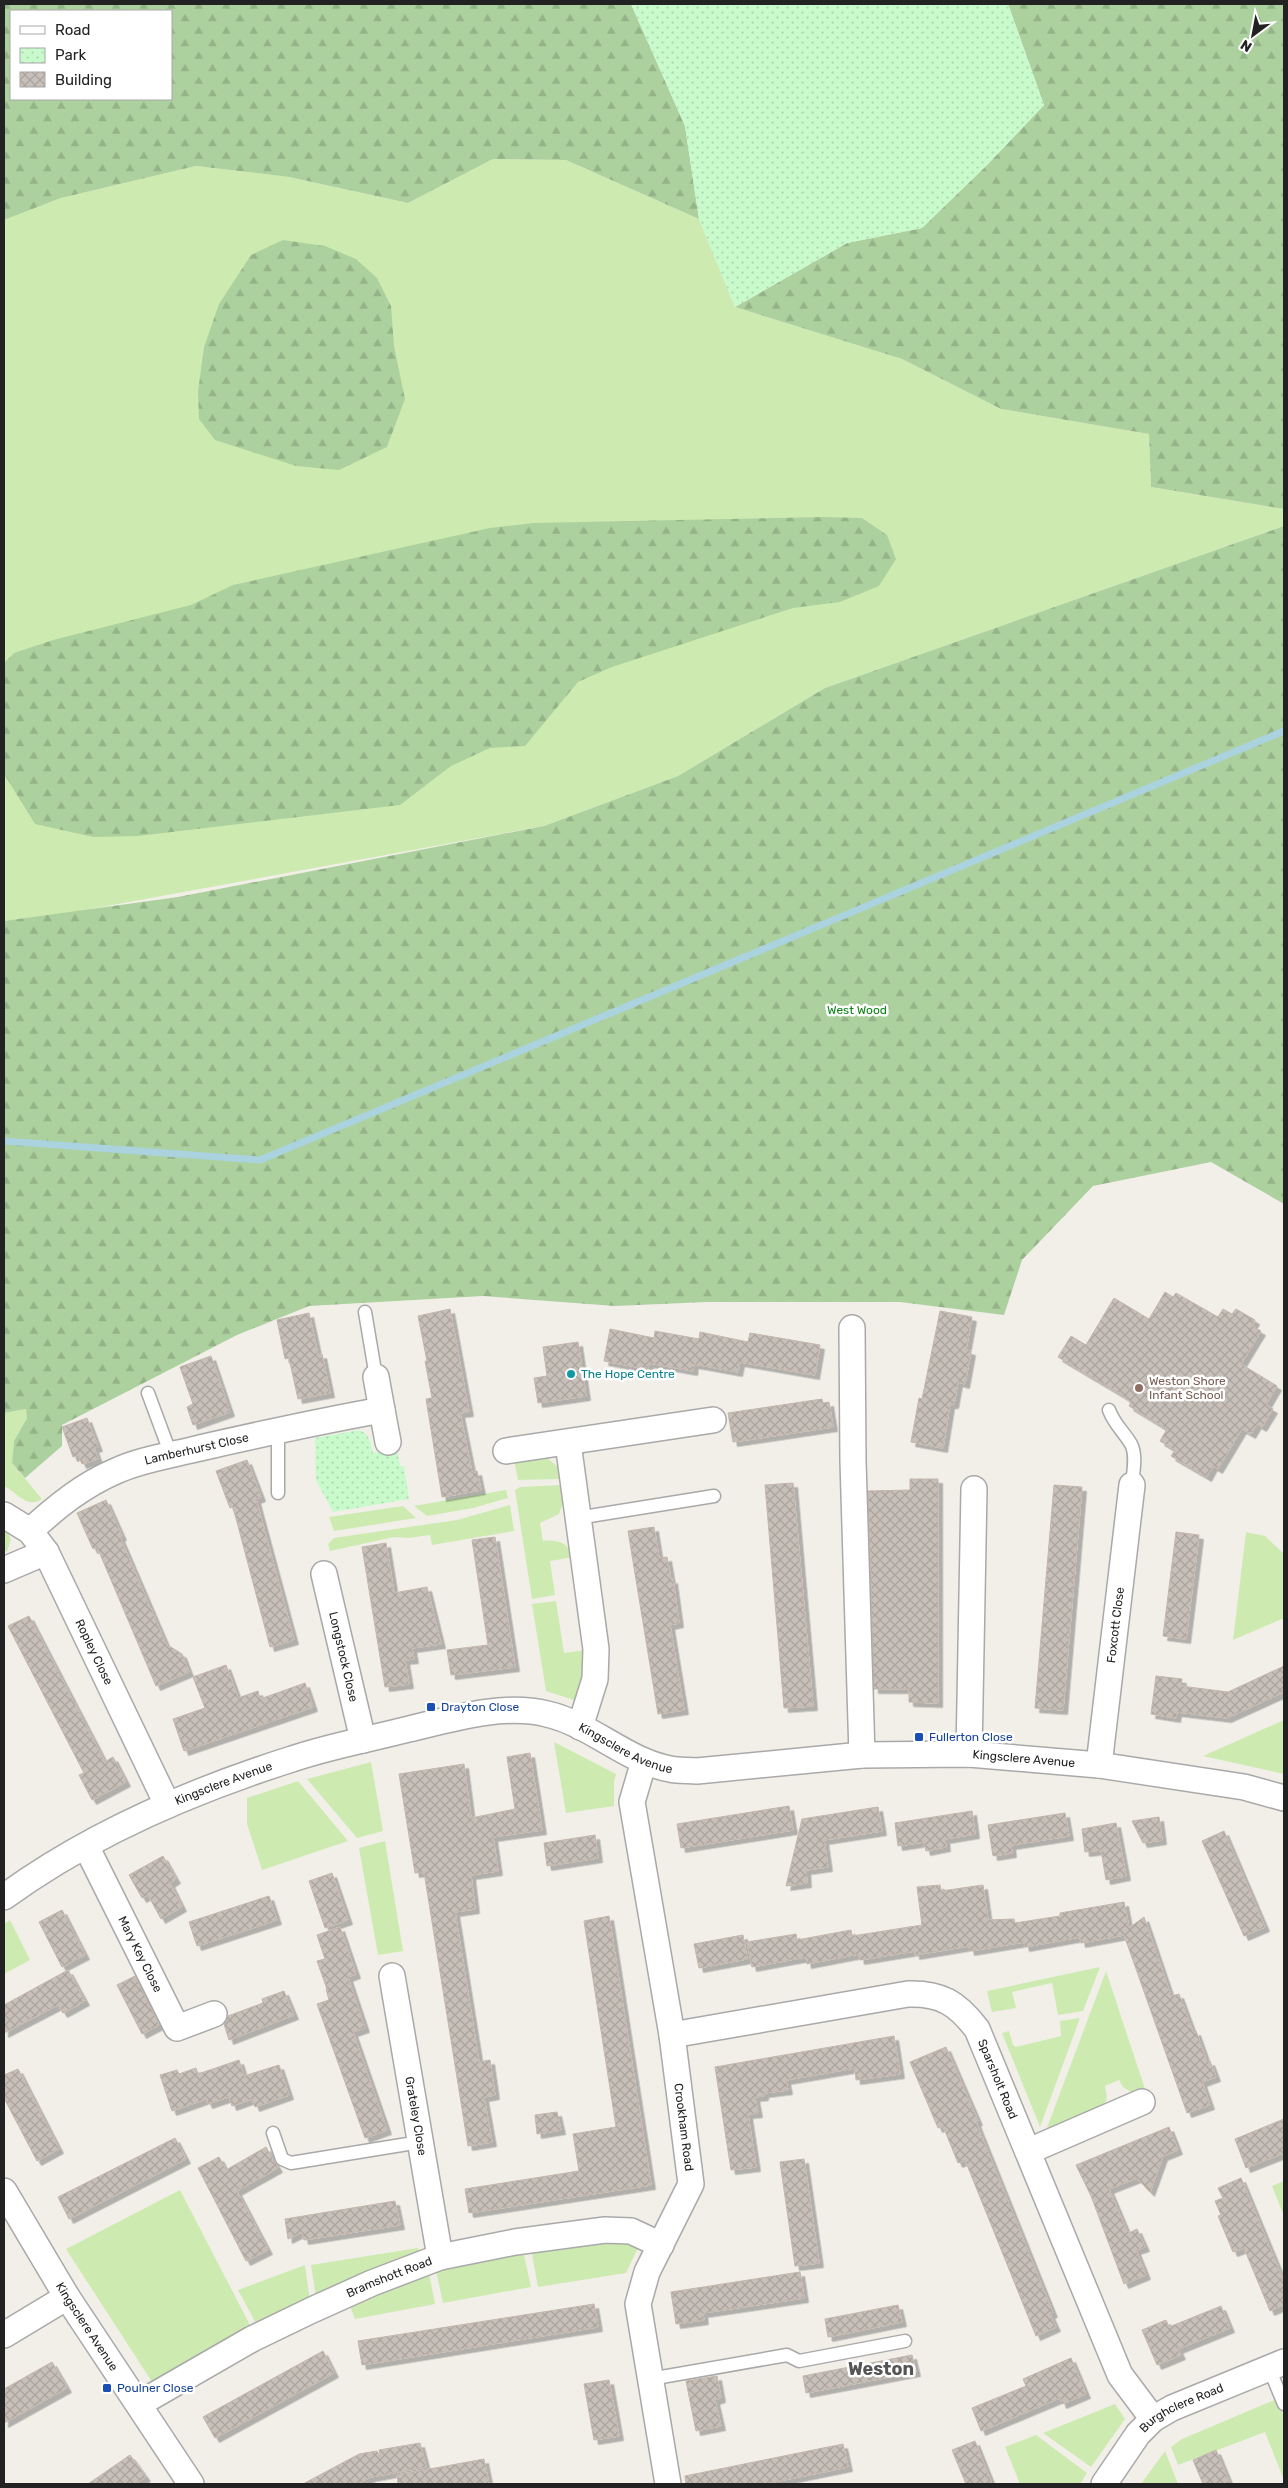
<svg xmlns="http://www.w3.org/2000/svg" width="1288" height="2488" font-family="Rubik,sans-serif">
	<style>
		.grass { fill: #cdebb0 }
		.forest { fill: url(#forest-firs); fill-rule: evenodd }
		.park { fill: url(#park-dots) }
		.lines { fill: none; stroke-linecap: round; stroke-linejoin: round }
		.stream { stroke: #aad3df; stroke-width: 7 }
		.building { fill: url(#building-cross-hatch); stroke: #c4b6ab; filter: url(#shadow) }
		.service-casing { stroke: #a9a9a9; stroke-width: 15 }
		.minor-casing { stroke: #a9a9a9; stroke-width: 28 }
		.service { stroke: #fff; stroke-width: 12 }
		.minor { stroke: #fff; stroke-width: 25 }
		.culture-dot { fill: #0f9aa8; stroke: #fff; stroke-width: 2 }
		.education-dot { fill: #8d6e63; stroke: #fff; stroke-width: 2 }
		.transit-dot { fill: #1a4fb4; stroke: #fff; stroke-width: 2 }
		.labels { text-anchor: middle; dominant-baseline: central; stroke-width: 5; stroke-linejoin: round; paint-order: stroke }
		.park-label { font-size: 12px; fill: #0c8416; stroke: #fff }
		.culture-label { font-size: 12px; fill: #0d838f; stroke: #fff; text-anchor: start }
		.education-label { font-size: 12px; fill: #785e54; stroke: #fff; text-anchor: start }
		.street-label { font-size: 12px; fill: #222; stroke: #fff }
		.transit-label { font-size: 12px; fill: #164399; stroke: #fff; text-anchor: start }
		.district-label { font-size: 18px; font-weight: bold; fill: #555; stroke: #fff }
	</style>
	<defs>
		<pattern id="forest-firs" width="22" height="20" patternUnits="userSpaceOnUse" patternTransform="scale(1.25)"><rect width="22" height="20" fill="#add19e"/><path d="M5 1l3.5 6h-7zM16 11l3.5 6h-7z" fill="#95b388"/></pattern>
		<pattern id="park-dots" width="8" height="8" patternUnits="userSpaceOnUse" patternTransform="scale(1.25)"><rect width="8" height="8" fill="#c8facc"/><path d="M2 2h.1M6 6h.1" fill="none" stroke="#acd6af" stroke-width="1.8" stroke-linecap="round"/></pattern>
		<pattern id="building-cross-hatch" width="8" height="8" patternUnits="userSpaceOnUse" patternTransform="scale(1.25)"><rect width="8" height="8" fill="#c7bfb8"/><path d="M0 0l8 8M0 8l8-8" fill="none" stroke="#aba49e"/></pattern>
		<filter id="shadow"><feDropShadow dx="4.5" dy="4.5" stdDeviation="0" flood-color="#0004"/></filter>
	</defs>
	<rect width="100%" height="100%" fill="#f2efe9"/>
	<path class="grass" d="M493,159L566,160L699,219L735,307L902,359L1001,409L1149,434L1151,487L1284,509V526L825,688L678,776L544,826L47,917L4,921V220L61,198L196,166L289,177L408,203Z
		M26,1409L27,1418L14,1441L12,1463L42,1499C26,1509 18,1493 4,1486V1413Z
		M546,1457L558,1467L560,1479L518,1480L514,1460Z
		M562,1485L564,1500L559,1514L540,1523L543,1541C559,1539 567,1543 574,1557L550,1561L555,1595L532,1599L515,1490L520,1487Z
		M506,1490L508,1498L473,1508L427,1516L414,1506Z
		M510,1505L514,1531L432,1545L430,1535L408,1538L394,1537L330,1551L328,1544L334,1538L457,1520Z
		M403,1506L416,1518L334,1531L329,1517Z
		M4,1526L11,1539L7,1552L4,1550Z
		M1246,1532L1265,1536L1284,1554V1618L1233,1640Z
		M556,1601L564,1653L587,1650L588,1664L577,1701L546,1691L532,1604Z
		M1284,1720V1774L1203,1756Z
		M554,1742L616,1774L614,1781V1806L566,1813Z
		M371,1762L383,1831L357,1838L307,1779Z
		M298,1781L348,1841L262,1870L247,1824V1798Z
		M385,1841L403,1951L378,1955L359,1848Z
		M10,1920L30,1960L4,1974V1924Z
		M1100,1967L1083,2011L1058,2015L1052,1983L1012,1992L1016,2008L992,2012L987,1991Z
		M1106,1971L1146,2092L1134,2094L1123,2087L1119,2080L1105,2086L1107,2098L1102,2110L1045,2133Z
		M1080,2018L1040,2127L1002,2033L1009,2031L1013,2045L1016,2047L1061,2036L1060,2021Z
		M1284,2181V2216L1272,2186Z
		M180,2190L251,2327L152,2382L66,2249Z
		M620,2238L638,2248L626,2273L538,2287L531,2249Z
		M418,2248L420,2257L316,2298L311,2265Z
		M523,2250L531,2287L443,2303L436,2271Z
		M305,2265L310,2301L257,2325L238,2290Z
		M429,2273L435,2304L355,2319L349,2303Z
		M1277,2399L1284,2417V2480L1265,2432L1178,2465L1171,2447L1182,2439Z
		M1115,2404L1125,2419L1091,2467L1043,2433Z
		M1036,2435L1087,2473L1080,2484H1020L1005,2447Z
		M1165,2451L1178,2484H1141Z"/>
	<path class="forest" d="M4,4H631L685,126L699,219L566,160L493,159L408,203L289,177L196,166L61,198L4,220ZM11,11H171V99H11Z
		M1008,4H1284V509L1151,487L1149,434L1001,409L902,359L735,307L847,243L922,228L988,164L1044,105Z
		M283,240L325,246L356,259L377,278L391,306L394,346L405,399L387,447L339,470L296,466L215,440L199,419L198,392L204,347L219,304L251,255Z
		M824,517L862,518L887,535L896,559L879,586L840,602L793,608L612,667L578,682L525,746L490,748L451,766L400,805L138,836L93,837L35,824L4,774V663L14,653L53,640L191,605L233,585L490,528L533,523Z
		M1284,526V1204L1211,1162L1093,1186L1022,1260L1004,1315L900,1302H706L615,1306L483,1296L309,1306L237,1335L62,1425V1446L25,1478L12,1463L14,1441L27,1418L26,1409L4,1413V921L178,897L544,826L678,776L825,688Z"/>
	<path class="park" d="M631,4H1008L1044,105L988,164L922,228L847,243L735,307L699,219L685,126Z
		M359,1430C370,1434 371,1443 373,1453L397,1450L400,1466H404L409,1499L333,1512L316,1480L315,1438Z"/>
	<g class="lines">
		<path class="stream" d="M4,1141L260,1160L1284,731"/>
	</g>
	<path class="building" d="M1165,1292L1173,1297L1176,1293L1218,1317L1223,1309L1232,1314L1236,1309L1255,1320L1252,1326L1261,1331L1241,1364L1277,1386L1266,1405L1273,1409L1262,1427L1257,1424L1251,1434L1242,1429L1218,1469L1213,1466L1207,1477L1171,1456L1175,1450L1160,1441L1167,1429L1129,1406L1131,1402L1122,1395L1058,1357L1071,1336L1086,1345L1114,1298L1149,1319Z
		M450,1309L469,1412L460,1413L472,1472L477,1471L481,1490L442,1497L426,1399L432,1398L425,1361H427L418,1316Z
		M940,1311L972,1317L966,1350L971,1351L965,1384L958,1382L954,1404H950L943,1448L911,1442L919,1398L922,1399Z
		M309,1313L318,1355L322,1354L330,1393L298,1399L289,1358L285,1359L277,1320Z
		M610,1329L654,1338L655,1331L699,1339L700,1332L748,1342L750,1333L820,1345L815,1375L740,1362L738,1372L694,1364L693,1371L649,1363L648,1369L604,1361Z
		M578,1342L586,1396L538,1403L534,1378L547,1376L543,1347Z
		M211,1356L230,1412L193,1425L187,1407L193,1404L180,1367Z
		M822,1399L823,1403L829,1402L833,1427L733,1442L728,1413Z
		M87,1418L98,1447L94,1448L98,1459L82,1464L78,1455L73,1457L62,1427Z
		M247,1460L261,1497L256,1499L294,1640L270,1647L233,1507L230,1508L216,1471Z
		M910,1479H938V1703L909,1702V1689H874L868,1491L910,1490Z
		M793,1483L813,1706L784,1708L765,1485Z
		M1054,1485L1082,1487L1063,1710L1035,1708Z
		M106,1500L122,1536L120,1537L166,1644L182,1654L189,1672L156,1686L97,1547L93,1549L77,1513Z
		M654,1527L659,1558L667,1557L671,1580L673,1579L679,1623L670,1625L684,1710L658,1714L628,1531Z
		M1176,1532L1199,1535L1186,1639L1163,1636Z
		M495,1537L515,1667L451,1675L447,1650L488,1645L472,1540Z
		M386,1543L394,1593L427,1587L441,1644L412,1648L414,1659L405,1660L409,1684L385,1687L362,1547Z
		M29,1616L105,1762L113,1757L126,1782L92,1800L79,1775L84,1773L8,1626Z
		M226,1665L238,1698L258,1691L260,1699L305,1683L313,1707L184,1751L173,1719L205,1708L193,1677Z
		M1284,1666V1692L1227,1718L1177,1712L1176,1718L1151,1714L1156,1676L1182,1679L1181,1686L1228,1692Z
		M530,1753L542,1830L493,1837L498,1871L471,1875L475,1909L455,1912L479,2062L490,2060L495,2095L484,2097L492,2142L468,2146L424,1872L415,1873L399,1774L464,1764L471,1818L515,1809L507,1757Z
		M789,1806L793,1830L681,1848L677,1824Z
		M878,1807L882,1831L824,1840L828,1867L806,1870L807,1883L786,1886L802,1819Z
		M972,1811L975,1834L945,1839L946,1847L926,1851L924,1842L898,1846L895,1823Z
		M1065,1813L1069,1836L1011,1845L1012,1853L993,1856L988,1825Z
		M1159,1817L1162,1840L1143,1843L1132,1821Z
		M1116,1823L1126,1876L1106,1880L1101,1850L1085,1852L1082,1829Z
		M1224,1831L1265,1927L1244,1936L1202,1841Z
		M595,1835L598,1858L547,1866L544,1843Z
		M163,1856L176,1879L170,1883L182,1907L161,1919L148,1895L142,1898L129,1875Z
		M332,1873L348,1920L325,1928L309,1881Z
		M940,1885L941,1891L983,1885L988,1920L1014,1919L1015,1923L1060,1916V1913L1124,1902L1129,1928L1144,1917L1171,1996L1179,1994L1193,2032L1196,2031L1207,2062L1210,2061L1216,2077L1202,2082L1210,2105L1187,2113L1124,1935L1081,1943L1080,1937L1025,1947L1024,1942L970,1951L969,1946L915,1955V1951L860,1960L859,1954L807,1964L806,1957L752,1967L747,1942L796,1934L797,1940L851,1930L852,1936L922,1925L917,1887Z
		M269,1896L277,1920L197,1946L189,1922Z
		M62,1910L85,1955L62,1967L39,1922Z
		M609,1916L651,2185L469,2213L465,2189L579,2171L573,2134L616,2127L584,1921Z
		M340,1927L356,1974L348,1977L365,2028L353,2032L387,2130L365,2138L317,2004L329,2000L326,1989H327L317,1961L325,1959L317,1935Z
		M743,1935L747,1959L699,1968L694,1944Z
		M68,1970L85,2001L63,2013L58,2005L4,2033V2005Z
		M135,1976L159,2025L142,2034L117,1985Z
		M284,1991L294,2015L229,2040L224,2024L228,2016L263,2003L262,1999Z
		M894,2036L900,2074L856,2080L855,2068L815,2075L786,2080L788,2090L764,2093V2096L755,2097L758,2113L748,2114L756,2167L731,2170L715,2067Z
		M946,2047L978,2121L976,2122L1053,2313L1050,2314L1056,2327L1036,2336L965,2160L958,2163L943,2126L938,2128L910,2062Z
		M239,2060L244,2076L279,2065L289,2095L255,2107L252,2099L232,2106L229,2097L208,2104L206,2099L172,2111L160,2075L177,2070L179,2074L196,2068L198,2074Z
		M18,2069L59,2149L37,2161L4,2098V2075Z
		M557,2112L561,2130L537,2134L535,2115Z
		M1284,2119V2153L1246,2168L1235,2139Z
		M1169,2127L1178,2150L1163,2156L1150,2192L1137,2178L1109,2189L1126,2229L1129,2233L1137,2229L1145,2247L1136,2250L1146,2275L1124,2284L1091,2196L1076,2165Z
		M175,2138L186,2159L69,2219L58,2197Z
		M266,2147L278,2168L237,2191L268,2250L246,2261L198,2168L219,2157L226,2170Z
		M804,2159L819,2263L795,2266L780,2162Z
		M1241,2178L1284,2282V2305L1270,2311L1244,2248L1233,2252L1218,2216L1221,2215L1215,2201L1223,2198L1218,2188Z
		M395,2201L400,2225L304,2240L302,2232L288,2239L285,2219Z
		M800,2272L804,2298L703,2313L704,2320L676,2324L671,2292Z
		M594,2304L598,2327L362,2365L358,2341Z
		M898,2305L902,2322L828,2337L825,2319Z
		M1221,2306L1230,2328L1178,2349L1181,2355L1157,2365L1142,2330L1166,2320L1169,2327Z
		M323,2351L334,2373L215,2438L203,2417Z
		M912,2355L916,2372L806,2393L803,2376Z
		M1071,2358L1086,2394L1062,2404L1060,2398L981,2431L972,2408L1026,2386L1023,2379Z
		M52,2362L67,2388L4,2423V2389Z
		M717,2376L721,2398L715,2400L721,2426L696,2431L686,2381Z
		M609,2380L619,2436L594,2440L584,2384Z
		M975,2441L992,2484H966L952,2450Z
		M420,2443L426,2467L371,2477L357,2484H303L359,2454L377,2451L381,2458L379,2450Z
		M843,2444L848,2467L764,2484H686L685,2476Z
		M1216,2450L1230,2484H1203L1193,2460Z
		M130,2455L146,2477L135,2484H88Z
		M484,2459L489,2484H398L397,2475Z"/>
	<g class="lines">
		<g class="service-casing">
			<path id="service" d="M365,1312L376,1377
				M148,1393L171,1455
				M1109,1410C1114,1424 1124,1432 1131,1444C1137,1455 1133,1473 1132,1485
				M278,1493V1430
				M577,1518L714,1496
				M273,2133L282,2159L291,2163L420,2142
				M1269,2368L1284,2404
				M650,2379L787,2355L799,2361L905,2341"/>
		</g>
		<g class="minor-casing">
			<g id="minor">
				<path d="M852,1328L853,1461L862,1755"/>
				<path d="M376,1377L382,1410"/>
				<path d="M568,1443L596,1649L595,1679L580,1727"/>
				<path d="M506,1451L713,1420"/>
				<path id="s1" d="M4,1515L30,1531L46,1552L167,1804"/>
				<path id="s2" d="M30,1531C56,1507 83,1485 116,1471C142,1459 173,1455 200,1448C261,1434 321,1421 382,1410L388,1442"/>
				<path d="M4,1570L46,1552"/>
				<path id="s3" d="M324,1574L363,1740"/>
				<path d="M969,1754L974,1489"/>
				<path id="s4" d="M644,1761L632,1802L672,2035L691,2184L647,2272L638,2304L668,2484"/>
				<path id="s5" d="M1099,1765L1132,1485"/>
				<path id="s6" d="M86,1846L177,2028L214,2014"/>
				<path id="s7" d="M4,1897C90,1834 191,1791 292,1759C330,1746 370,1739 409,1729C451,1719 503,1703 547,1714C591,1724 626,1761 670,1769C679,1771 688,1770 697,1771L862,1755L969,1754L1099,1765L1244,1787L1284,1798"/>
				<path id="s8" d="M392,1976L440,2257"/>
				<path id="s9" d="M672,2035L908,1994C941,1993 957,2003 977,2029L1120,2375L1153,2419"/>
				<path d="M1029,2151L1142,2102"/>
				<path id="s10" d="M4,2191L67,2297L191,2484"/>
				<path d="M4,2335L67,2297"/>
				<path id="s11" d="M139,2404L252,2339L312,2310L372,2283L440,2257L515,2242L605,2230L631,2231L661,2245"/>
				<path id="s12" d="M1104,2484L1138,2434L1153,2419L1172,2408L1284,2362"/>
			</g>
		</g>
		<use href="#service" class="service"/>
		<use href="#minor" class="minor"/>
	</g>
	<circle class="culture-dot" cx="571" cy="1374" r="5"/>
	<circle class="education-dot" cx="1139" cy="1388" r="5"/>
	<g class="transit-dot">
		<rect x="426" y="1702" width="10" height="10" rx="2.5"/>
		<rect x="914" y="1732" width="10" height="10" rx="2.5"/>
		<rect x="102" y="2383" width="10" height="10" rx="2.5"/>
	</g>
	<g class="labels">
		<g class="park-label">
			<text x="857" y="1010">West Wood</text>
		</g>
		<g class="culture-label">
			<text x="581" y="1374">The Hope Centre</text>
		</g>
		<g class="education-label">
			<text x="1149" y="1381">Weston Shore<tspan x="1149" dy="14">Infant School</tspan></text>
		</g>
		<g class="street-label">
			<text stroke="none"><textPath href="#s2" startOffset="189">Lamberhurst Close</textPath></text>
			<text stroke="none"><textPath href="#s5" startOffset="141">Foxcott Close</textPath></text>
			<text stroke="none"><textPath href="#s1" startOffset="168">Ropley Close</textPath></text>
			<text stroke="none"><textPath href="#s3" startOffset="85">Longstock Close</textPath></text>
			<text stroke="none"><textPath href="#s7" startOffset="668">Kingsclere Avenue</textPath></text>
			<text stroke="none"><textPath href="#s7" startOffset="1072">Kingsclere Avenue</textPath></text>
			<text stroke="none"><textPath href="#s7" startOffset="248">Kingsclere Avenue</textPath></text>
			<text stroke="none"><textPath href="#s6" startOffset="121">Mary Key Close</textPath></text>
			<text stroke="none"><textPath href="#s9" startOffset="375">Sparsholt Road</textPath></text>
			<text stroke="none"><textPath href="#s8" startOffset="142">Grateley Close</textPath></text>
			<text stroke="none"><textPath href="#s4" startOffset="372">Crookham Road</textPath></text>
			<text stroke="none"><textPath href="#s11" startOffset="281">Bramshott Road</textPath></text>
			<text stroke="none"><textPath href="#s10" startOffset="159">Kingsclere Avenue</textPath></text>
			<text stroke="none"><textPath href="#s12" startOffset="112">Burghclere Road</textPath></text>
		</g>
		<g class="transit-label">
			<text x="441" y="1707">Drayton Close</text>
			<text x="929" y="1737">Fullerton Close</text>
			<text x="117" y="2388">Poulner Close</text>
		</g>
		<g class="district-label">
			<text x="881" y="2369">Weston</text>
		</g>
	</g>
	<rect width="1288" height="2488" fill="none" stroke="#222222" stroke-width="10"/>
	<rect x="10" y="10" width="162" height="90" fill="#ffffff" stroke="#a7a7a7"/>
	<rect x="20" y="26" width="25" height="8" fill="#ffffff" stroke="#a7a7a7"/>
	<text x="55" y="35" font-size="15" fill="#222222">Road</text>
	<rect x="20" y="48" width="25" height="15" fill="url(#park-dots)" stroke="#a7a7a7"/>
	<text x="55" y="60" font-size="15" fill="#222222">Park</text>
	<rect x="20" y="72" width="25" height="15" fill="url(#building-cross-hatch)" stroke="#a7a7a7"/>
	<text x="55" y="85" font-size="15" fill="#222222">Building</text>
	<g transform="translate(1253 35) rotate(212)" stroke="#ffffff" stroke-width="4" paint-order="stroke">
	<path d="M0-4L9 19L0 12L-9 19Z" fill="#222222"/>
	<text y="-8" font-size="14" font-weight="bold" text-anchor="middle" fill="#222222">N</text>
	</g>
</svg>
